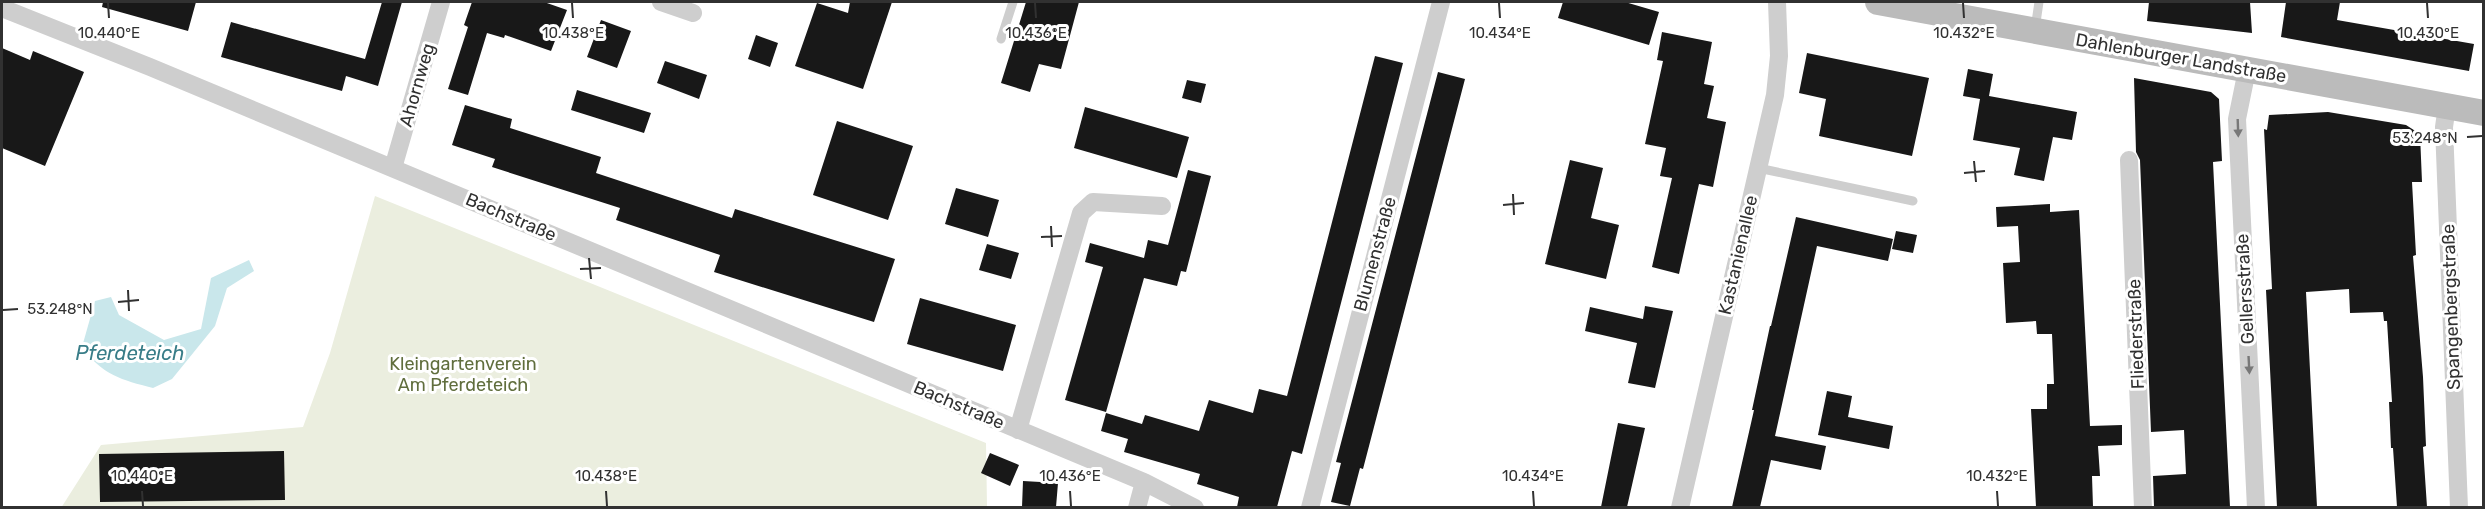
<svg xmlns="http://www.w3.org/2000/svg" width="2485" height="509" font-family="Rubik,sans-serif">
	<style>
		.green { fill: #ebeedf }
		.water { fill: #c9e7eb }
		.building { fill: #181818 }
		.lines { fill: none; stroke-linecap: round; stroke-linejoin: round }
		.service { stroke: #cecece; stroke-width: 9 }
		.minor { stroke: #cecece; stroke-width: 18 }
		.secondary { stroke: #bbb; stroke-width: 26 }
		.oneway { fill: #787878 }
		.ticks { fill: none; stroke: #313131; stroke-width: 2 }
		.labels { text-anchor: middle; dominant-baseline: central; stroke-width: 6; stroke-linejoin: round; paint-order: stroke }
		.street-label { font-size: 18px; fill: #313131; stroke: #fff }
		.park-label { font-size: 18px; fill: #606e3d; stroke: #fff }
		.water-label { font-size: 20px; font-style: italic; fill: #397d88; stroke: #fff }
		.ticks-label { font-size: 15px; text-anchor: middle; fill: #313131; stroke: #fff; stroke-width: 6; stroke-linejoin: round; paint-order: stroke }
	</style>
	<rect width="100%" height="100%" fill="#fff"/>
	<path class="green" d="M375,196L986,443L987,507L61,508L101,445L303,427L330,353Z"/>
	<path class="water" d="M249,260L254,271L227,288L215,326L172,379L153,388C122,380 102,375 82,347L95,301L111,297L119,315L164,340L201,329L211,278Z"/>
	<path class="building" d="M103,2H196L188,31L102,7Z
		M382,2H402L378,86L346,76L342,91L221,57L231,22L365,59Z
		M472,2H544L567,10L551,51L505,35L504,38L487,33L468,95L448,89L468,27L464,25Z
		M850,2H892L863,89L795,66L817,3L848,13Z
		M1026,2H1079L1061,69L1039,64L1030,92L1001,83Z
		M1563,2H1625L1659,12L1649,45L1558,18Z
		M2149,2H2250L2252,33L2147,21Z
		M2286,2H2340L2337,20L2474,44L2469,71L2281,37Z
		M601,20L631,31L617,68L587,57Z
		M1662,32L1712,42L1704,84L1714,86L1707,118L1726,122L1713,187L1699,184L1679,274L1652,267L1672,178L1660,176L1666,148L1645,144L1663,61L1657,60Z
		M756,35L778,43L770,67L748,59Z
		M2,48L30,60L33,51L84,72L45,166L2,148Z
		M1807,53L1929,78L1912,156L1819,136L1826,99L1799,93Z
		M1375,56L1403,63L1302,454L1292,451L1277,507H1237L1239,497L1197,484L1200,474L1124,452L1128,439L1101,431L1106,413L1142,424L1145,415L1199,431L1209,400L1253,413L1259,389L1287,396Z
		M665,61L707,75L699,99L657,83Z
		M1968,69L1993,74L1989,96L2077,112L2072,140L2053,137L2044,181L2014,175L2020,148L1973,140L1980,99L1963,96Z
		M1438,72L1465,79L1363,469L1360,468L1350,506L1331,502L1341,463L1336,462Z
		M2134,78L2211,92L2219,99L2222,161L2213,162L2230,507H2154L2153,476L2186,474L2184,430L2151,432L2140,160L2136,152Z
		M1187,80L1206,84L1201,103L1182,98Z
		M577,90L651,113L644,133L571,110Z
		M465,105L512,119L510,128L601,157L596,173L732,218L735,209L895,259L874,322L714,272L720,255L616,220L620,208L492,167L495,159L452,145Z
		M1085,107L1189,137L1177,178L1074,148Z
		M2328,112L2406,125L2420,134L2422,182H2412L2416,255L2413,256L2423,377L2426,446L2423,447L2427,507H2397L2393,448H2391L2389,402H2392L2387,321H2384L2383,312L2350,313L2349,289L2306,292L2317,507H2277L2266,290L2272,289L2264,129L2267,130L2269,115Z
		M837,121L913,146L888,220L813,195Z
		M1570,160L1603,168L1591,218L1619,225L1606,279L1545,264Z
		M1188,170L1211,176L1186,272L1181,271L1177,286L1144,278L1106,412L1065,400L1103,267L1085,262L1090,243L1144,258L1148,240L1168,245Z
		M956,188L999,200L988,237L945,224Z
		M2050,204V212L2079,210L2090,426L2122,425V445L2098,446L2100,476H2092L2093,507H2036L2031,409H2047V384H2054L2052,334H2037L2036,321L2006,323L2003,263L2020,262L2018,226L1997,227L1996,207Z
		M1796,217L1893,239L1888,261L1817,246L1775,436L1826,446L1821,470L1771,460L1760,507H1732L1754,410H1752L1770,326H1771Z
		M1896,231L1917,235L1913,253L1892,249Z
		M987,244L1019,253L1011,279L979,270Z
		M920,298L1016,325L1003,371L907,344Z
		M1645,306L1673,311L1655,388L1628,383L1637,343L1585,331L1590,307L1643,319Z
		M1827,391L1852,396L1848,417L1893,426L1889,449L1818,435Z
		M1618,423L1645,428L1627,507H1601Z
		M284,451L285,500L100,502L99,454Z
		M990,453L1019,465L1010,486L981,473Z
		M1023,481L1058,483L1056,507H1022Z"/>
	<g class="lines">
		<path class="service" d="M2035,29L2039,2
			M1001,39L1013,2
			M1758,168L1913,201"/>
		<path class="minor" d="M661,2L693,13
			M2,8L150,67L1144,482L1195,508
			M2247,70L2237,119L2256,508
			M2447,106L2444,127L2459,508
			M2129,160L2143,508
			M393,168L441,2
			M1018,430L1081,213L1093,202L1162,206
			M1137,508L1144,482
			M1310,508L1441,2
			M1680,508L1775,95L1779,56L1777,2"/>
		<path class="secondary" d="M1878,2L2484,113"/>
	</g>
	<defs><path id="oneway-solid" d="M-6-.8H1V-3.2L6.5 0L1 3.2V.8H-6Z" transform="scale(1.5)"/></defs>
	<g class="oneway">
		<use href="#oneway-solid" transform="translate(2238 128) rotate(88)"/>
		<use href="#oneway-solid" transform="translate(2249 365) rotate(87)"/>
	</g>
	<path class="ticks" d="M108,3L109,18M572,3L573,18M1035,3L1036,18M1499,3L1500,18M1963,3L1964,18M2427,3L2428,18M2467,137L2482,136M1974,161L1976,182M1964,173L1985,171M1513,194L1514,215M1503,205L1524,203M1051,226L1052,247M1041,237L1062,236M589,258L591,279M580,269L601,268M128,290L129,311M118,302L139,300M3,310L18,309M142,491L143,506M606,491L607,506M1070,491L1071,506M1533,491L1534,506M1997,491L1998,506"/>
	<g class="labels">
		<g class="street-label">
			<text transform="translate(2181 58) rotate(10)">Dahlenburger Landstraße</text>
			<text transform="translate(417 85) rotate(-74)">Ahornweg</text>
			<text transform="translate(511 217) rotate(23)">Bachstraße</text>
			<text transform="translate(1375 254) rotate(-75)">Blumenstraße</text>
			<text transform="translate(1738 255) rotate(-77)">Kastanienallee</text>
			<text transform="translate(2245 289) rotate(-93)">Gellersstraße</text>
			<text transform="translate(2451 307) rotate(-92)">Spangenbergstraße</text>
			<text transform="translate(2136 334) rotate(-92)">Fliederstraße</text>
			<text transform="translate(959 405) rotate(23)">Bachstraße</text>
		</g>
		<g class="park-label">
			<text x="463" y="364">Kleingartenverein<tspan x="463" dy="21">Am Pferdeteich</tspan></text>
		</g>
		<g class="water-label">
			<text x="130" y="353">Pferdeteich</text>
		</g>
	</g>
	<g class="ticks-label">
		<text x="109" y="38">10.440°E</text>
		<text x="573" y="38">10.438°E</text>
		<text x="1036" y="38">10.436°E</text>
		<text x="1500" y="38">10.434°E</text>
		<text x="1964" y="38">10.432°E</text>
		<text x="2428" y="38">10.430°E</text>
		<text x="2425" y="143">53.248°N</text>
		<text x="60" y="314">53.248°N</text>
		<text x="142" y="481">10.440°E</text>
		<text x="606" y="481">10.438°E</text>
		<text x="1070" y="481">10.436°E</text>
		<text x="1533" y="481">10.434°E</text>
		<text x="1997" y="481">10.432°E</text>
	</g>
	<rect width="2485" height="509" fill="none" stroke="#313131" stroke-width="6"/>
</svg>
